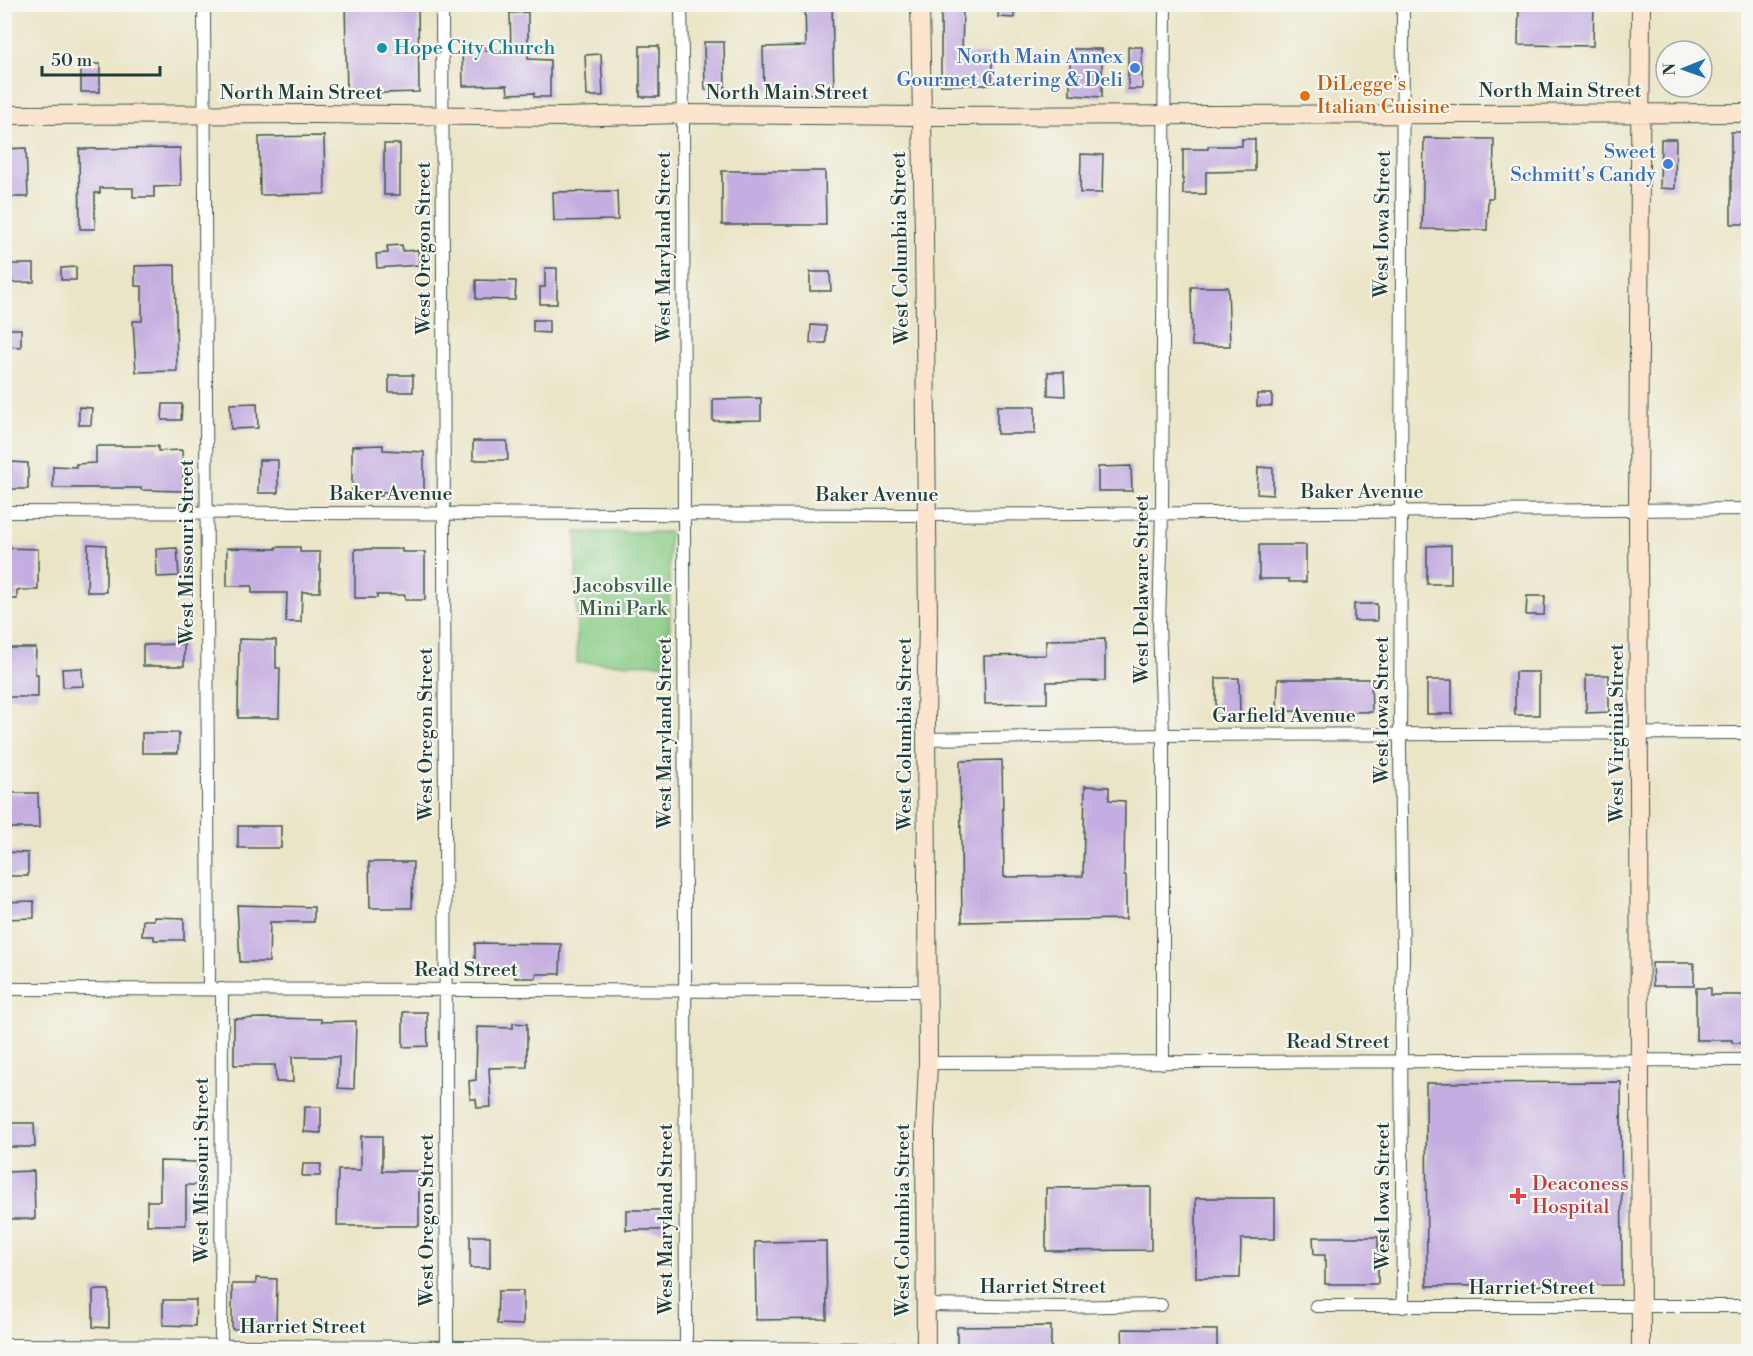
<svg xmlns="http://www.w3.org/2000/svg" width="1753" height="1356" font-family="'Libre Bodoni',serif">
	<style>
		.green { fill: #87ca84; stroke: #53845c; stroke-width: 1.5 }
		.building { fill: #c4ade0 }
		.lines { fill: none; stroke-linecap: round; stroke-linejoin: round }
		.street-casing { stroke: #3e564a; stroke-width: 14 }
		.secondary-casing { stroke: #3e564a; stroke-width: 20 }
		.street { stroke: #fff; stroke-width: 12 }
		.secondary { stroke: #fbe5cf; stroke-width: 18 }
		.culture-dot { fill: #0f9aa8; stroke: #f6f6f2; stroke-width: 2 }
		.shop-dot { fill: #3f7fe0; stroke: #f6f6f2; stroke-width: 2 }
		.food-dot { fill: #e8710a; stroke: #f6f6f2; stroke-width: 2 }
		.health-dot { fill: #e0444e; stroke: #f6f6f2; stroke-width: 2 }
		.labels { text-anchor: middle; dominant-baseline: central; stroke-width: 4.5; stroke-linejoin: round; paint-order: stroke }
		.culture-label { font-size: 20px; fill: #0d838f; stroke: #f6f6f2; text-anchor: start }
		.shop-label { font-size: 20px; fill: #366cbe; stroke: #f6f6f2; text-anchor: end }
		.food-label { font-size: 20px; fill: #c56008; stroke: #f6f6f2; text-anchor: start }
		.street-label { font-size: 20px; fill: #1f3d34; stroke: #f6f6f2 }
		.park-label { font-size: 20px; fill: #396048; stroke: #f6f6f2 }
		.health-label { font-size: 20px; fill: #be3a42; stroke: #f6f6f2; text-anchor: start }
	</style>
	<rect width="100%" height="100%" fill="#f6f6f2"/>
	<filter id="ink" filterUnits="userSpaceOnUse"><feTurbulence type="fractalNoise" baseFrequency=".0167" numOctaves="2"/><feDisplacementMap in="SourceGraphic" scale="12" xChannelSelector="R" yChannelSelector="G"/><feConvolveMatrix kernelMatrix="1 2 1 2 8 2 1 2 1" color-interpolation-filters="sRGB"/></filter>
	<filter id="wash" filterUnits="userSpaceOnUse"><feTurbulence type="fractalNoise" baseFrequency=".008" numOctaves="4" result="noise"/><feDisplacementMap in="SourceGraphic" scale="24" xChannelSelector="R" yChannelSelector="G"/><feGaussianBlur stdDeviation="1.35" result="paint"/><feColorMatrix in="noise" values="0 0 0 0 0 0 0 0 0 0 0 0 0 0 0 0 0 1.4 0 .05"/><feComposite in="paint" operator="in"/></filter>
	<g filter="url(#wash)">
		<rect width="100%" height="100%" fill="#ebe5c7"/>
		<path class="green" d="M576,532H669L670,664L577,663Z"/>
		<g id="blocks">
			<path class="building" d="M345,4H418L419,92L347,94Z
				M805,4H832L834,94H806V90H764L763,47L806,46Z
				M999,4H1015L1014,18L998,17Z
				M1519,4H1594L1593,46L1518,45Z
				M941,11H963L962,54H992V85H941Z
				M528,12V59L550,60V97H534V93L508,94L507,85L463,86L462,46L485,45V51L511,50L510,13Z
				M704,42H724L725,89L705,90Z
				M640,46H659V97H640Z
				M1128,47H1142V89H1128Z
				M1070,49H1102V97L1070,95Z
				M601,54L603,96H587L585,55Z
				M81,64H100V92H81Z
				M1731,132H1749V224H1731Z
				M324,136L325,194L260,195L259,137Z
				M1424,138L1494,139L1493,198H1488L1487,230L1422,229Z
				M1242,139H1255V171L1206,172V194H1183V149H1208V146H1242Z
				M1661,139H1676L1675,189L1660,188Z
				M384,144H400V195H384Z
				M26,148L28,197H5L4,149Z
				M180,148L181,186L154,187V197H133V188H100V193H95V229H80L79,149Z
				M1081,154L1103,155L1102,193H1080Z
				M722,171H825L826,225H722Z
				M617,191L618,220L554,221L553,192Z
				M402,245L403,251L418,250L419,265L377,268L376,254L388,253L387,246Z
				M4,264H34V282L4,283Z
				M175,265L177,371L136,372L133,321H142V286H135V266Z
				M76,267V280H61V268Z
				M545,268H557V304H540V287H545Z
				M810,272H830L831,291H810Z
				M476,280L516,281L515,300L476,299Z
				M1191,287H1228L1230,346H1192Z
				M533,320H549V333L533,332Z
				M811,325L826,326V343H810Z
				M4,329H21V347L4,346Z
				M1048,372H1064L1065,396L1048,395Z
				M389,375H413V392H389Z
				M1257,394H1272V406H1257Z
				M761,398V420L713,421V399Z
				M257,403L258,428L231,429L230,404Z
				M163,404H182L181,420H162Z
				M997,406H1035V434H997Z
				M79,407L92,408L91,425H79Z
				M473,441H507L508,460H473Z
				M383,445V450L424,452V492H382V496L352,495V446Z
				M96,446H158V451L182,450L184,491L141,490V488H53V466L76,467V464L96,463Z
				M259,460H278V493H258Z
				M11,462L28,463V489H10Z
				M1131,466L1132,491H1098V467Z
				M1258,467L1273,468V495L1257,494Z
				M88,544L106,545V592H87Z
				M1259,545H1306V582H1289V579H1259Z
				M1451,545V584H1427V546Z
				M276,547H300V552H320V592H302L301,622H286L287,593H252V586H227V548L276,549Z
				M4,548L38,549V590H17V599H4Z
				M177,548L179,576L157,577L156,549Z
				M355,549H402V552H425V600H405V595H377V598H355Z
				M1527,596H1545L1544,615H1526Z
				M1354,604H1377V621H1354Z
				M239,639L276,640V668H280L279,718H238Z
				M1105,639V681L1047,682V703L985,704L984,656L1046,655V640Z
				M184,644V666H143V645Z
				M4,648H36L35,674H38V697H4Z
				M82,668L83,686L63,687L62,669Z
				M1515,672H1539V715H1515Z
				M1586,675H1609V712L1586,713Z
				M1216,678H1239L1240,715H1216Z
				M1278,679H1371L1372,712L1277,711Z
				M1427,680H1452V714H1427Z
				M142,733H179L178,753H142Z
				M1002,760L1004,877L1083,876L1085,786L1109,787V800L1125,801L1124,876H1126V919L962,922L960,761Z
				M4,793H38L39,828H4Z
				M238,826H281V848H238Z
				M4,852L28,853V876H4Z
				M369,862H413L412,908H370Z
				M34,901V918L4,919V902Z
				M237,905L314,907V922H270L269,962H240Z
				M154,917L184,918V940H154V936H142L143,920H154Z
				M475,943L561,944L560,974H536V978H515V967H475Z
				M1652,963H1694V986H1653Z
				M1696,988H1711V995H1745V1043H1732V1040H1696Z
				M403,1012H427L428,1046L403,1047Z
				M264,1018L321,1019V1022L356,1021L354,1089L338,1088L339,1057H292L293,1082H276L275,1065H234V1019Z
				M513,1023L527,1024V1067L489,1068L491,1107L477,1108L476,1099H470L469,1081L476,1080L477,1027L513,1028Z
				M1621,1082L1622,1285L1427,1286L1426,1083Z
				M305,1107H321V1133L304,1132Z
				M4,1123H34L35,1147H4Z
				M361,1136H382V1171H419V1226H337L338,1170H361Z
				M160,1161L197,1162V1185H186V1225H147V1201H160Z
				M303,1164H321L320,1176H302Z
				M34,1171L35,1219H4V1172Z
				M1151,1187V1250L1046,1251V1188Z
				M1196,1198H1275V1239H1241L1240,1278H1196Z
				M626,1210H665V1230H626Z
				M470,1236H490V1268H470Z
				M1313,1237H1378V1284H1325V1255H1314Z
				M826,1241L827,1319L756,1320L755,1242Z
				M256,1278L277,1279L276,1330L232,1329V1284H256Z
				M93,1290H109V1328L93,1327Z
				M498,1291H523V1325L497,1324Z
				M163,1300H196L195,1326L163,1325Z
				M1051,1326V1352H957V1327Z
				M1122,1329L1217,1330V1352H1123Z"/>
		</g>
	</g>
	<g filter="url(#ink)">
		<use href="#blocks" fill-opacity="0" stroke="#3e564a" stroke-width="1.5"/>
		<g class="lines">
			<g class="street-casing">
				<path id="street" d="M204,4L209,989
					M442,4L447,1352
					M681,4L683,114L686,1352
					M1403,4L1400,749L1403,957L1401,1038L1403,1307
					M4,512L926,515L1748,509
					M927,739L1163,735L1748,733
					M4,989L927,991
					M928,1063L1748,1060
					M1163,1063V735L1159,624L1162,512L1165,4
					M926,1305L1060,1307L1161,1305
					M1316,1306H1748
					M4,1345L926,1349
					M221,1352L222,989"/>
			</g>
			<g class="secondary-casing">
				<path id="secondary" d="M920,4L924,234L928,622L926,716L928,1063L925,1131L926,1352
					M1641,4L1638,509L1641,1352
					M4,115L318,114L561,117L683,114L922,116L1748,113"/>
			</g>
			<use href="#street" class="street"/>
			<use href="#secondary" class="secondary"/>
		</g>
	</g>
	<circle class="culture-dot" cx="382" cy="48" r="6"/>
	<g class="shop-dot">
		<circle cx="1135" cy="68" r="6"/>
		<circle cx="1668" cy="164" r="6"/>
	</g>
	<circle class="food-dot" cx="1305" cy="96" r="6"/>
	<path class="health-dot" d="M1515 1187h6v6h6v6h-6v6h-6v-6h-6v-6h6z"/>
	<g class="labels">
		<g class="culture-label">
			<text x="394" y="48">Hope City Church</text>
		</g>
		<g class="shop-label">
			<text x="1123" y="57">North Main Annex<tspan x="1123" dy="23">Gourmet Catering &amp; Deli</tspan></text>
			<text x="1656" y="152">Sweet<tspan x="1656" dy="23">Schmitt's Candy</tspan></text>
		</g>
		<g class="food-label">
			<text x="1317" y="84">DiLegge's<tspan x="1317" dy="23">Italian Cuisine</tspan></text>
		</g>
		<g class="street-label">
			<text x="1560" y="91">North Main Street</text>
			<text x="301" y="93">North Main Street</text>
			<text x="787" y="93">North Main Street</text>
			<text transform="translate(1383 224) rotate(-89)">West Iowa Street</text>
			<text transform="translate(664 247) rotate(-90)">West Maryland Street</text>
			<text transform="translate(424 248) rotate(-90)">West Oregon Street</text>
			<text transform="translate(901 248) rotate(-91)">West Columbia Street</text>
			<text x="1362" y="492">Baker Avenue</text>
			<text x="391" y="494">Baker Avenue</text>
			<text x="877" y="495">Baker Avenue</text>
			<text transform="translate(187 552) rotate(-90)">West Missouri Street</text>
			<text transform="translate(1142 589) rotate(-90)">West Delaware Street</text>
			<text transform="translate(1382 710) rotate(-90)">West Iowa Street</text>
			<text x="1284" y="716">Garfield Avenue</text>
			<text transform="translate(665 733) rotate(-90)">West Maryland Street</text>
			<text transform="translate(1617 733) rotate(-90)">West Virginia Street</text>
			<text transform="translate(426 734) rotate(-90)">West Oregon Street</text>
			<text transform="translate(905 734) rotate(-90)">West Columbia Street</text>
			<text x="466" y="970">Read Street</text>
			<text x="1338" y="1042">Read Street</text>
			<text transform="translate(202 1170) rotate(-90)">West Missouri Street</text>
			<text transform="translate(1383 1196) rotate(-90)">West Iowa Street</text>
			<text transform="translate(666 1219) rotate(-90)">West Maryland Street</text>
			<text transform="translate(427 1220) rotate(-90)">West Oregon Street</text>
			<text transform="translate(903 1220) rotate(-90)">West Columbia Street</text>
			<text x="1043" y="1287">Harriet Street</text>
			<text x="1532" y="1288">Harriet Street</text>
			<text x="303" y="1327">Harriet Street</text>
		</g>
		<g class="park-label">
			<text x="623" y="586">Jacobsville<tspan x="623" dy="23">Mini Park</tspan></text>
		</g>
		<g class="health-label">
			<text x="1532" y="1184">Deaconess<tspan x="1532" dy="23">Hospital</tspan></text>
		</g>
	</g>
	<rect width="1753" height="1356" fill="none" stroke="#f6f6f2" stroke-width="24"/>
	<g transform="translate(1684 69) rotate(269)"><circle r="28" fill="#f6f6f2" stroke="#a0aca6" stroke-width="1.5"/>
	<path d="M0-4.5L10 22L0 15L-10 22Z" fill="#1f6fb2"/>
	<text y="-9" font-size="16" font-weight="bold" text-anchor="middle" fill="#1f3d34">N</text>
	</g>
	<path d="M42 66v9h118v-9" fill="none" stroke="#1f3d34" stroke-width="3"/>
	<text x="51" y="66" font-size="18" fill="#1f3d34" stroke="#f6f6f2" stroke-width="4.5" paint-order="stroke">50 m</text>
</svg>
